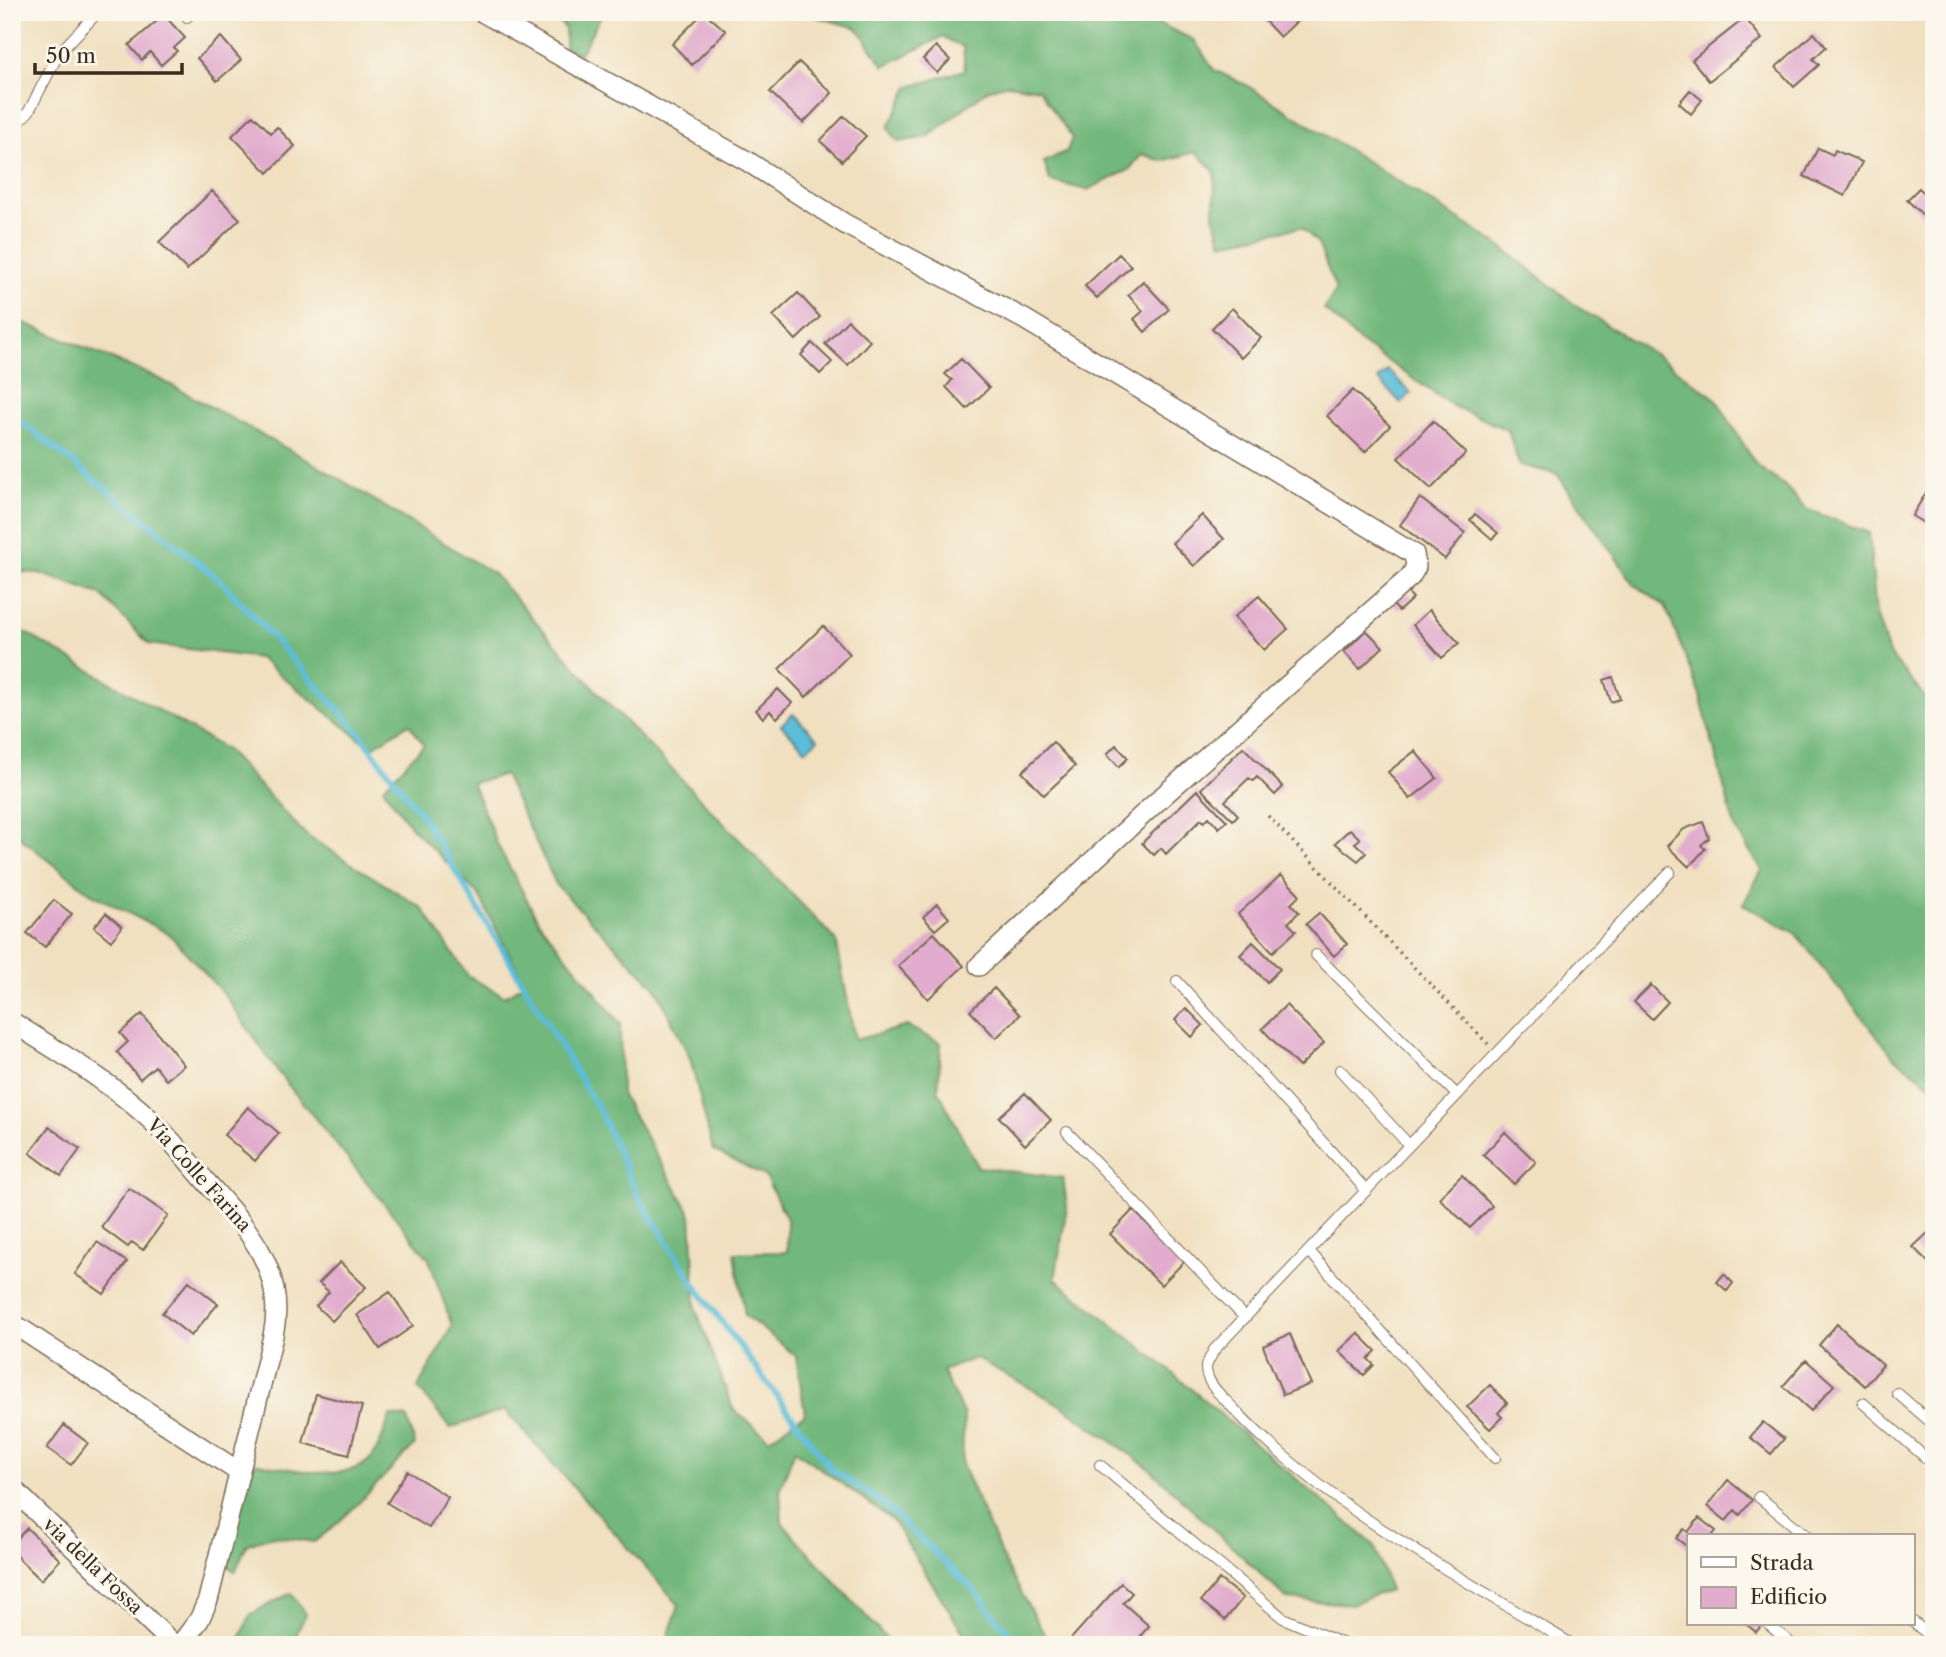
<svg xmlns="http://www.w3.org/2000/svg" width="1946" height="1657" font-family="'Libre Caslon Text',serif">
	<style>
		.forest { fill: #72b77b; stroke: #56704c; stroke-width: 2; fill-rule: evenodd }
		.water { fill: #5bbdd9; stroke: #4b747c; stroke-width: 2 }
		.lines { fill: none; stroke-linecap: round; stroke-linejoin: round }
		.stream { stroke: #5bbdd9; stroke-width: 6 }
		.building { fill: #e1accd }
		.service-casing { stroke: #7a6a57; stroke-width: 12 }
		.minor-casing { stroke: #7a6a57; stroke-width: 22 }
		.path { stroke: #7a6a57; stroke-width: 3.5; stroke-dasharray: 2 5; stroke-linecap: butt }
		.service { stroke: #fff; stroke-width: 10 }
		.minor { stroke: #fff; stroke-width: 19 }
		.labels { text-anchor: middle; dominant-baseline: central; stroke-width: 6; stroke-linejoin: round; paint-order: stroke }
		.street-label { font-size: 19px; fill: #3b2a1e; stroke: #fbf7ec }
	</style>
	<rect width="100%" height="100%" fill="#fbf7ec"/>
	<filter id="ink" filterUnits="userSpaceOnUse"><feTurbulence type="fractalNoise" baseFrequency=".0143" numOctaves="2"/><feDisplacementMap in="SourceGraphic" scale="14" xChannelSelector="R" yChannelSelector="G"/><feConvolveMatrix kernelMatrix="1 2 1 2 8 2 1 2 1" color-interpolation-filters="sRGB"/></filter>
	<filter id="wash" filterUnits="userSpaceOnUse"><feTurbulence type="fractalNoise" baseFrequency=".00686" numOctaves="4" result="noise"/><feDisplacementMap in="SourceGraphic" scale="28" xChannelSelector="R" yChannelSelector="G"/><feGaussianBlur stdDeviation="1.57" result="paint"/><feColorMatrix in="noise" values="0 0 0 0 0 0 0 0 0 0 0 0 0 0 0 0 0 1.4 0 .05"/><feComposite in="paint" operator="in"/></filter>
	<g filter="url(#wash)">
		<rect width="100%" height="100%" fill="#f0e0c0"/>
		<path class="forest" d="M510,12H603L580,54L565,49V28L552,15L520,22Z
			M799,12H1134L1194,40L1214,70L1246,85L1496,243L1579,308L1659,357L1716,399L1756,465L1785,486L1806,509L1869,533L1876,614L1889,654L1934,708V974L1931,981L1934,983V1088L1892,1055L1795,933L1743,904L1762,870L1735,828L1698,688L1665,606L1635,585L1557,474L1519,465L1508,430L1453,406L1360,342L1324,309L1336,290L1318,243L1301,227L1222,243L1214,217L1215,172L1196,152L1162,161L1142,154L1129,170L1087,190L1050,181L1044,162L1067,151L1072,138L1039,89L1008,84L987,90L928,137L898,142L888,128L909,87L965,70L963,47L942,37L884,66L857,28Z
			M12,318L158,378L322,468L494,574L601,696L836,940L855,1040L907,1026L941,1043L938,1090L978,1167L1063,1178L1067,1206L1055,1279L1163,1365L1374,1545L1390,1590L1351,1604L1287,1599L1149,1468L1062,1406L976,1358L942,1371L964,1415L962,1465L1005,1563L1050,1645H971L892,1520L795,1450L780,1488L782,1523L892,1645H665L679,1605L505,1410L450,1428L418,1388L452,1326L429,1259L280,1075L223,993L169,934L90,893L12,831V625L225,749L306,835L422,908L469,977L504,996L525,984L478,894L411,827L383,788L424,745L409,724L371,748L259,658L149,644L100,594L39,573L12,572ZM504,775L557,886L656,988L690,1058L713,1150L765,1176L787,1219V1252L735,1253L745,1315L796,1356L805,1414L769,1439L733,1409L696,1309L691,1214L621,1094L620,1023L539,922L498,846L472,783Z
			M390,1416L407,1418L415,1445C381,1477 353,1514 314,1542L273,1536L247,1544L235,1572L225,1564L253,1462C284,1467 348,1486 372,1457C380,1447 385,1429 390,1416Z
			M291,1593L306,1614L291,1645H237L251,1614Z"/>
		<path class="water" d="M1388,370L1411,393L1401,403L1378,379Z
			M793,714L818,739L806,750L781,725Z"/>
		<g class="lines">
			<path class="stream" d="M12,414L221,581L352,724L423,817L599,1110L639,1198L699,1291L831,1469L883,1503L975,1591L1018,1645"/>
		</g>
		<g id="blocks">
			<path class="building" d="M704,12L726,31L692,65L672,44Z
				M1268,12H1307L1280,37L1262,18Z
				M164,15L185,38L174,48L177,51L161,65L150,52L142,60L129,45Z
				M1745,18L1762,39L1709,81L1692,60Z
				M1814,33L1826,47L1813,59L1819,65L1794,87L1776,67Z
				M221,37L241,60L217,81L197,58Z
				M936,46L950,60L937,73L923,59Z
				M799,62L832,93L803,123L770,92Z
				M1690,90L1702,100L1691,114L1679,103Z
				M253,115L271,133L277,127L295,146L268,173L232,136Z
				M844,116L866,136L842,161L820,141Z
				M1818,148L1833,155L1835,150L1862,162L1845,196L1804,176Z
				M1919,188L1934,202V208L1925,217L1907,200Z
				M212,191L240,219L187,270L159,242Z
				M1119,254L1131,266L1097,298L1085,286Z
				M1143,281L1169,309L1145,332L1134,319L1143,311L1128,295Z
				M798,293L820,317L796,340L773,316Z
				M1232,308L1261,338L1241,358L1212,328Z
				M848,320L870,341L848,365L825,344Z
				M812,343L832,362L820,374L801,355Z
				M961,359L989,388L967,409L946,387L952,380L945,374Z
				M1353,390L1390,426L1365,452L1327,416Z
				M1433,421L1466,453L1431,489L1398,458Z
				M1927,491L1934,495V529L1912,516Z
				M1420,498L1465,533L1445,559L1400,525Z
				M1475,514L1498,533L1492,539L1470,520Z
				M1202,515L1224,539L1194,566L1172,543Z
				M1404,589L1413,598L1399,611L1390,602Z
				M1259,596L1288,629L1264,650L1234,617Z
				M1429,610L1459,643L1442,658L1413,625Z
				M823,626L850,654L806,697L779,669Z
				M1366,630L1383,647L1360,669L1344,652Z
				M1613,677L1620,699L1611,702L1604,680Z
				M778,689L792,703L777,718L770,711L763,718L756,710Z
				M1053,742L1075,766L1044,795L1022,772Z
				M1116,745L1128,758L1119,767L1107,754Z
				M1243,747L1283,787L1275,795L1257,777L1253,781L1249,778L1225,801L1238,815L1233,820L1201,789Z
				M1415,751L1437,778L1410,799L1388,772Z
				M1197,790L1227,821L1219,828L1209,817L1204,822L1201,819L1166,854L1161,848L1154,855L1142,843Z
				M1703,822L1709,838L1701,845L1705,849L1689,867L1667,846L1684,829Z
				M1350,829L1360,839L1355,843L1366,853L1358,861L1335,843Z
				M1281,875L1300,895L1291,904L1299,912L1288,923L1296,931L1273,952L1238,914Z
				M54,900L72,914L45,947L27,933Z
				M937,904L949,918L935,930L923,917Z
				M106,913L122,927L111,941L94,927Z
				M1319,913L1347,944L1334,956L1306,924Z
				M934,933L964,966L928,999L898,966Z
				M1253,942L1280,969L1267,982L1240,955Z
				M1651,985L1668,1002L1652,1019L1634,1002Z
				M994,988L1020,1015L996,1038L970,1011Z
				M1286,1005L1324,1043L1299,1067L1262,1029Z
				M1186,1008L1203,1025L1192,1037L1175,1020Z
				M142,1014L184,1065L166,1080L155,1066L140,1079L117,1052L128,1042L120,1033Z
				M1025,1093L1051,1120L1025,1145L999,1117Z
				M248,1107L279,1133L255,1161L224,1135Z
				M49,1127L80,1149L61,1176L30,1153Z
				M1505,1132L1536,1162L1514,1184L1483,1155Z
				M1462,1175L1492,1206L1470,1228L1439,1198Z
				M129,1188L168,1215L143,1250L132,1242L128,1247L101,1227Z
				M1133,1210L1185,1261L1161,1285L1110,1234Z
				M1934,1227V1268L1913,1247Z
				M97,1242L127,1262L104,1294L75,1274Z
				M340,1262L366,1287L332,1321L316,1306L329,1292L319,1283Z
				M1724,1274L1733,1283L1727,1291L1717,1282Z
				M189,1281L218,1304L191,1336L162,1313Z
				M390,1292L413,1326L380,1349L357,1315Z
				M1837,1324L1883,1365L1865,1386L1819,1345Z
				M1358,1333L1376,1351L1368,1359L1374,1365L1364,1375L1339,1351Z
				M1290,1334L1311,1384L1283,1395L1263,1346Z
				M1806,1360L1834,1385L1811,1411L1783,1386Z
				M1490,1385L1507,1403L1498,1413L1502,1417L1490,1429L1467,1407Z
				M316,1394L362,1406L349,1455L303,1443Z
				M1763,1422L1784,1439L1771,1454L1750,1437Z
				M64,1425L88,1443L71,1465L47,1448Z
				M407,1471L448,1497L429,1528L387,1503Z
				M1728,1480L1752,1500L1740,1515L1735,1510L1726,1521L1708,1506Z
				M1699,1518L1716,1531L1712,1536H1689V1548L1676,1538L1684,1529L1688,1532Z
				M27,1528L60,1560L41,1580L12,1552V1544Z
				M1219,1579L1243,1598L1225,1620L1201,1601Z
				M1121,1583L1132,1593L1123,1603L1149,1626L1141,1635L1145,1639L1140,1645H1073L1069,1641Z
				M1746,1624H1763L1756,1632Z"/>
		</g>
	</g>
	<g filter="url(#ink)">
		<use href="#blocks" fill-opacity="0" stroke="#7a6a57" stroke-width="2"/>
		<g class="lines">
			<g class="service-casing">
				<path id="service" d="M187,17L192,12
					M12,129L29,111L59,53L98,12
					M1316,955L1457,1095
					M1177,981L1366,1190
					M1340,1070L1409,1145
					M1067,1132L1245,1318
					M1309,1251L1495,1458
					M1897,1393L1934,1425
					M1863,1403L1934,1465
					M1100,1465L1283,1618L1346,1645
					M1759,1497L1807,1536
					M1913,1622L1934,1639
					M1769,1625L1793,1645
					M1573,1645C1456,1574 1329,1509 1234,1409C1223,1397 1205,1384 1206,1366L1214,1350L1670,872"/>
			</g>
			<g class="minor-casing">
				<path id="minor" d="M482,12L747,161L845,224L1024,319L1414,554L1416,567L1410,577L1163,796L979,966
					M12,1022C60,1053 111,1082 152,1121C173,1141 190,1164 209,1185C249,1230 287,1272 273,1336L208,1600L199,1620L180,1645
					M12,1323L239,1472
					M12,1488L174,1645"/>
			</g>
			<path class="path" d="M1268,816L1488,1044"/>
			<use href="#service" class="service"/>
			<use href="#minor" class="minor"/>
		</g>
	</g>
	<g class="labels">
		<g class="street-label">
			<text transform="translate(199 1175) rotate(48)">Via Colle Farina</text>
			<text transform="translate(93 1566) rotate(44)">via della Fossa</text>
		</g>
	</g>
	<rect width="1946" height="1657" fill="none" stroke="#fbf7ec" stroke-width="42"/>
	<rect x="1687" y="1534" width="228" height="91" fill="#fbf7ec" stroke="#aea59a" stroke-width="2"/>
	<rect x="1701" y="1557" width="35" height="10" fill="#ffffff" stroke="#aea59a" stroke-width="2"/>
	<text x="1750" y="1570" font-size="21" fill="#3b2a1e">Strada</text>
	<rect x="1701" y="1587" width="35" height="21" fill="#e1accd" stroke="#aea59a" stroke-width="2"/>
	<text x="1750" y="1604" font-size="21" fill="#3b2a1e">Edificio</text>
	<path d="M35 63v10h147v-10" fill="none" stroke="#3b2a1e" stroke-width="3.5"/>
	<text x="46" y="63" font-size="21" fill="#3b2a1e" stroke="#fbf7ec" stroke-width="5" paint-order="stroke">50 m</text>
</svg>
